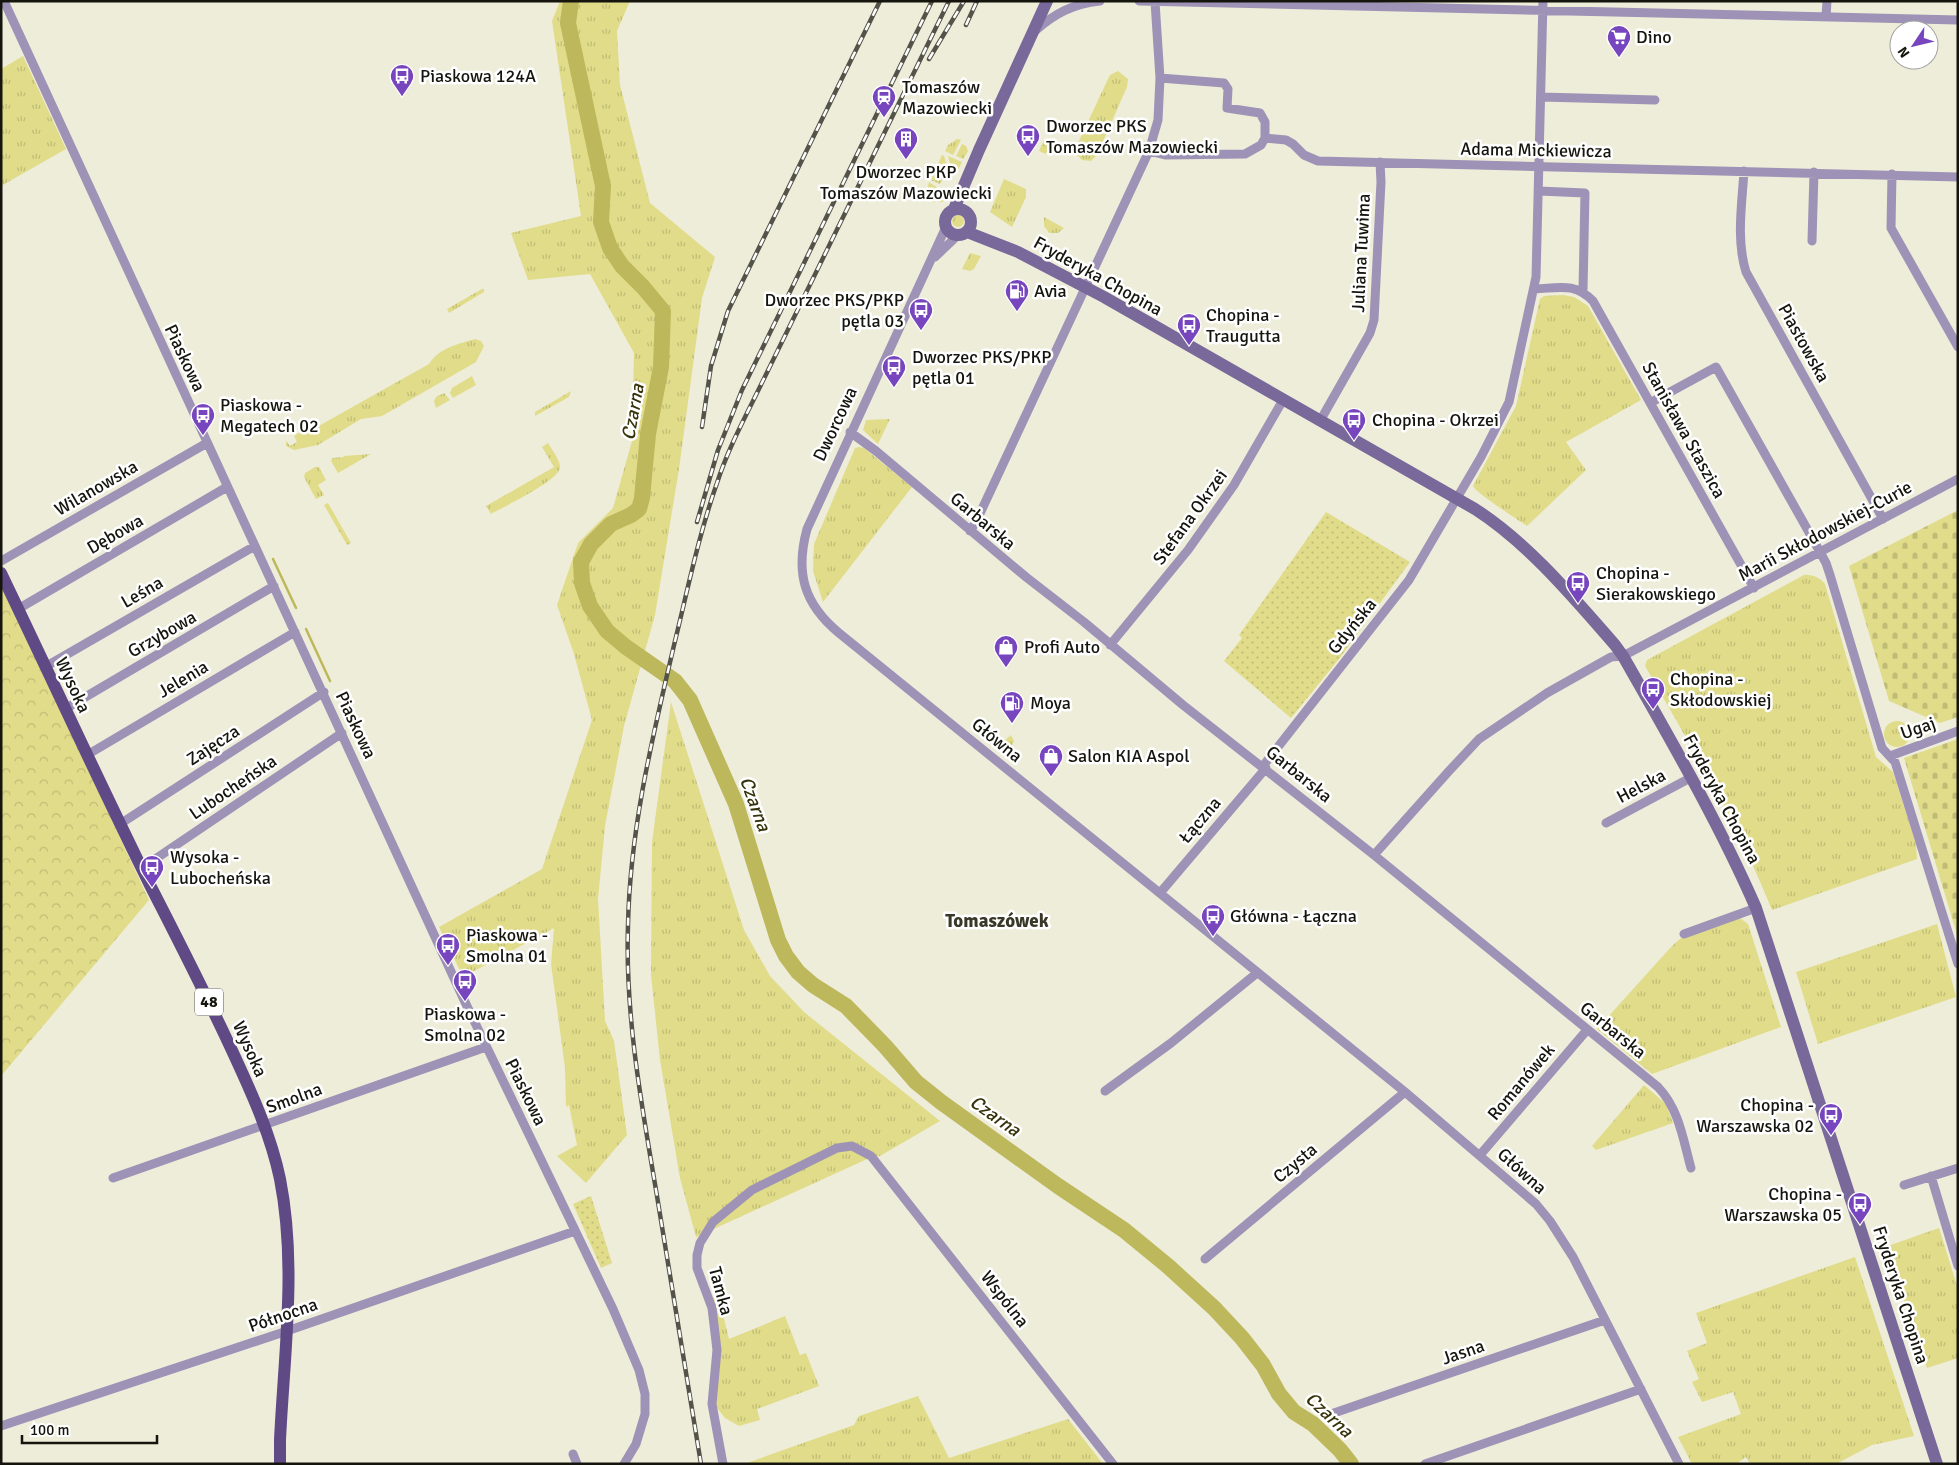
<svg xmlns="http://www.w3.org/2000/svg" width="1959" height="1465" font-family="Signika,sans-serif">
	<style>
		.grass { fill: url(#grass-tufts) }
		.forest { fill: url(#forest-crowns) }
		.cemetery { fill: url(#cemetery-stones) }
		.park { fill: url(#park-dots) }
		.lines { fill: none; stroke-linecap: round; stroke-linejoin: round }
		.stream { stroke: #beb85c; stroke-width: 2.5 }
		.river { stroke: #beb85c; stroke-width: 16 }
		.street { stroke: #9e93b6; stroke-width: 9 }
		.secondary { stroke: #79699a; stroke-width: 12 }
		.primary { stroke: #5f4a86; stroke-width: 12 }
		.rail-casing { stroke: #545349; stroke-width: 4.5 }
		.rail { stroke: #fff; stroke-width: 2.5; stroke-dasharray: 8; stroke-linecap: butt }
		.labels { text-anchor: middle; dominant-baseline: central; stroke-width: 5; stroke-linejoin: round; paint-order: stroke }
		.shield { fill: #fff; stroke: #5b5b56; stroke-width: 1 }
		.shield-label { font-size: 16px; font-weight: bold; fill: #15150e }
		.poi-label { font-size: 18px; fill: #15150e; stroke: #fff; text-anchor: start }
		.street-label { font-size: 18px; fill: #15150e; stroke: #fff }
		.water-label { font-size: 19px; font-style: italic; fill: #36330a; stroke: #fff }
		.neighbourhood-label { font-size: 19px; font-weight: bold; fill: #393829; stroke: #fff }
	</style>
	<defs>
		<pattern id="grass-tufts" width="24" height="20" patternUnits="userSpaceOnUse" patternTransform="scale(1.25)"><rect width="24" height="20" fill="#e1dc89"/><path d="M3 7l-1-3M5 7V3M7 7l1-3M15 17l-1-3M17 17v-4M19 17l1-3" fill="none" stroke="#c0bc75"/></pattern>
		<pattern id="forest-crowns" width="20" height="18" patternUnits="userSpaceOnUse" patternTransform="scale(1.25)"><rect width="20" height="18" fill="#e1dc89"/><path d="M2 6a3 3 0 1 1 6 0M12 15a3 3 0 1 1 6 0" fill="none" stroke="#c0bc75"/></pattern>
		<pattern id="cemetery-stones" width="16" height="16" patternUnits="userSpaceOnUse" patternTransform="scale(1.25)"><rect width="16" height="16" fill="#e1dc89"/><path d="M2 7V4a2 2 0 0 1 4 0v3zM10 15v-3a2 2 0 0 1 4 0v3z" fill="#c0bc75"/></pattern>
		<pattern id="park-dots" width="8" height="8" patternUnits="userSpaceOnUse" patternTransform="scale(1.25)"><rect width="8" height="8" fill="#e1dc89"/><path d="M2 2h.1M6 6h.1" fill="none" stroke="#c0bc75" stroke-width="1.8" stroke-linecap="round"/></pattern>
	</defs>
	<rect width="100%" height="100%" fill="#eeedda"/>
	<path class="grass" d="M560,1H630L617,31L620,85L650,203L715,257L702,298L679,469L655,615L624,726L605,826L598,899L605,1021L614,1041L627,1135L586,1183L557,1156L577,1145L569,1105L566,1107L565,1068L551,964L554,928L463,977L439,927L542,869L592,720L574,654L557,605L578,543L613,508L632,441L634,353L590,274L528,280L511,233L581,216L552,21Z
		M23,56L66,149L1,186V69Z
		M1118,71L1128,79L1127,87L1097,155L1091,161L1082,160L1076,154L1077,145L1108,79L1110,75Z
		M957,139L961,140L953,155L945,151L948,145Z
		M1044,140L1051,143L1046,154L1039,151Z
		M962,144L966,146L968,151L963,159L956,156Z
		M942,155L944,156L948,169L940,184L931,180Z
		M948,156L962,162L956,174L952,171Z
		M1004,179L1026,189V197L1012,227L990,212Z
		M929,182L939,189L933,203L926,194Z
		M941,189L949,192L945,200L942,202L935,201Z
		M952 221a6 6 0 1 1 12 0a6 6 0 1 1-12 0Z
		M1044,217L1064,228L1058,233H1049L1044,226Z
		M970,253L981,256L974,269L970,271L962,269Z
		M482,289H484V292L449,313L447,309Z
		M1563,295L1574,297L1588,306L1641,400L1566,442L1586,470L1527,526C1517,519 1476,493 1473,486L1516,406L1540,299L1544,296Z
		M475,339L481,341L484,346L476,362L382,416L361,419L318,445L294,450L286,446V441L290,446L297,442L294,436L300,432H308L429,364C439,348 458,344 475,339Z
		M472,376L476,385L453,398L450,393L452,388Z
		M571,391L569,397L535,416V412Z
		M444,393L450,400L436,408L434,401L436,397Z
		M890,419L878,444L863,430L866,420Z
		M548,443C552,450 560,460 560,467C561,480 503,507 491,514L486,506L554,467L542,447Z
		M859,447L864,448L912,487L823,602L813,571L814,544L855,448Z
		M371,454L338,473L331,461L332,458L344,457V456Z
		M315,467H319L326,480L318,485L324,495L316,499L304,477L305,473Z
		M328,503L351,543L347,545L324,505Z
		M1804,575C1811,574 1821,578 1825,584L1876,757L1893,772L1916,844L1917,859L1772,910C1738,825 1691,746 1645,666L1647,660Z
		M671,702L744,930L770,976L804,1012L940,1121L880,1156L865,1160L696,1237L680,1178L660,1060L651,975L652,842Z
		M1884 734a13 13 0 1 1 26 0a13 13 0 1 1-26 0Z
		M988,726L1005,740L1011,735L1014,741L1011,748L987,728Z
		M1740,918L1748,924L1781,1027L1652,1074L1597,1029L1671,947L1681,938Z
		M1937,924L1956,997L1818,1044L1796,972Z
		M1644,1085L1666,1104L1673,1123L1596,1150L1592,1146Z
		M1939,1228L1958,1289V1358L1927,1368L1885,1247Z
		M1855,1257L1914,1436L1872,1445L1836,1464H1750L1746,1457L1736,1464H1692L1678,1437L1741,1414L1733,1392L1702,1402L1692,1382L1699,1379L1687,1351L1707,1343L1696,1313Z
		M718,1295L729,1339L785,1316L800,1355L806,1353L819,1386L757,1409L760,1420L739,1426L725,1418L714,1404L711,1298Z
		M918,1396L949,1458L1068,1419L1103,1464H744L854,1425L859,1416Z"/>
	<path class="forest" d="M1,582L149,900L1,1076Z"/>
	<path class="cemetery" d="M1958,510V717L1940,723L1889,701L1849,566Z
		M1958,739V938L1904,758Z"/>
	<path class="park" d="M1326,512L1410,562L1339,659L1291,718L1224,661L1242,638L1239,635Z
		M591,1196L612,1263L601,1268L573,1204Z"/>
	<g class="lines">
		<path class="stream" d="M273,559L296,608
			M306,629L330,681"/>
		<path class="river" d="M571,1L568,23L603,186L601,222L610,248L622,266L643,287L663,311L661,367L648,434L642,498L639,509L631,515L611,524L591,544L581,562L582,583L590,606L607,631L626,647L675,681L690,700L736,804L778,940L786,956L798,972L813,985L846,1006L885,1046L916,1082L941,1102L1058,1186L1124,1230L1169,1267L1214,1308L1242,1338L1263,1365L1279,1394L1294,1412L1313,1424L1340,1450L1351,1464"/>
		<path class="street" d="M4,1L465,1002L613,1309L639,1370L645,1394V1414L636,1444L624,1464
			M1139,1L1958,20
			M1826,17L1827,1
			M1035,31C1055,13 1073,4 1100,1
			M1160,78L1224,83L1228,89L1227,108L1260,113L1265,122V138
			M1541,97L1655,100
			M1149,151L1165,155L1245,154L1261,145L1265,138L1286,140L1293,144L1304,155L1318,161L1958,177
			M1744,171C1742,204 1736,240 1746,272L1883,519
			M1892,174L1891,228L1958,347
			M1539,191L1585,193L1583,290
			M946,227L807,529C795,573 804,604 839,633L1405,1092L1536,1204L1550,1221L1573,1257L1679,1464
			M1812,241L1814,172
			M935,257L958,235
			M1535,289C1559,288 1574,282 1593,301L1754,588
			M1650,403L1716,367L1815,543L1826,563L1830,575L1882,748L1895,762L1958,964
			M1320,421L1370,333L1374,320L1381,182L1380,162
			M850,432L876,451L1026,577L1084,622L1183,705L1374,855L1658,1087C1679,1109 1683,1139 1691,1168
			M970,531L976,522L1149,151L1158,120L1160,78L1155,2
			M1,561L207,443
			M18,609L227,487
			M1110,645L1188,550L1234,485L1283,400
			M45,667L255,546
			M65,709L274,586
			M87,755L295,632
			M1890,756L1958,731
			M1263,766L1409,580L1481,457L1509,402L1536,277L1543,1
			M1606,823L1692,777
			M120,824L324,692
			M1374,855L1449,771L1479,739L1547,693L1611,657L1623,656L1958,479
			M142,868L342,733
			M1160,893L1266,768
			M1684,934L1756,908
			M1105,1091L1171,1043L1257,973
			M1480,1155L1587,1030
			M1931,1176L1958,1266
			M113,1178L486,1047
			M1904,1185L1958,1168
			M1205,1259L1405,1092
			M1331,1414L1605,1320
			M1,1426L287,1331L575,1231
			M573,1454L577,1464
			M723,1464L712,1404L717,1350L712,1308L697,1268V1255L700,1243L713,1222L752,1190L837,1148L852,1146L871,1156L1113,1464
			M1425,1464L1641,1389"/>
		<path class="secondary" d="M945 222a13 13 0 1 1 26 0a13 13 0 1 1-26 0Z
			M954,209L979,150L1047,1
			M967,232L1018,252L1104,297L1475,509C1528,543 1573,597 1615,645L1623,656C1670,739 1718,821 1756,908L1937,1464"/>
		<path class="primary" d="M1,573C51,677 99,782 150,885C179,942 208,998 235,1057C253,1096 271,1136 280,1179C297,1265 284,1354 280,1440V1464"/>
		<g class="rail-casing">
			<path id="rail" d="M966,25L977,1
				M929,59L964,1
				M702,427L711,366L728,311L880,1
				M697,522L718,450L742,390L932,1
				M701,1464C686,1372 671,1281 656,1190C641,1102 625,1014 628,925C630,828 653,735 675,641C688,588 699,534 717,483C726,455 739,429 752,403L949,1"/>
		</g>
		<use href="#rail" class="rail"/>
	</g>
	<defs>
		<g id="supermarket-pin" transform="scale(1.25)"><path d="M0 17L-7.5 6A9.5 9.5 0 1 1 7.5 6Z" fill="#7745bd" stroke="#fff"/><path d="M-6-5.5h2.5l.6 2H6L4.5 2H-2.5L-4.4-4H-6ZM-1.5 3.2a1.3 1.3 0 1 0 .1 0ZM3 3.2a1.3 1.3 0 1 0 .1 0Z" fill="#fff"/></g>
		<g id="bus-pin" transform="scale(1.25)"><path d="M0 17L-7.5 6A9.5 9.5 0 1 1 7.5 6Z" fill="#7745bd" stroke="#fff"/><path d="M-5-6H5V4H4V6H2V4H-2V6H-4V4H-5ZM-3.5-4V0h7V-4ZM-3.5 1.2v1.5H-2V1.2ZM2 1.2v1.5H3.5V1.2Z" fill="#fff"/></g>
		<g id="station-pin" transform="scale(1.25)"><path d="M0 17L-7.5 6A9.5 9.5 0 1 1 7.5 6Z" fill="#7745bd" stroke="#fff"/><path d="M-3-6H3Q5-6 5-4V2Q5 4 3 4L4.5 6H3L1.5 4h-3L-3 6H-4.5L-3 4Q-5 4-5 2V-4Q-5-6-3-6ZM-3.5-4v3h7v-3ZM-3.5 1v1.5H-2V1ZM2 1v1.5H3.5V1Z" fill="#fff"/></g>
		<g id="building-pin" transform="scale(1.25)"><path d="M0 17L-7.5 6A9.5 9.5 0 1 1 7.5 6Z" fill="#7745bd" stroke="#fff"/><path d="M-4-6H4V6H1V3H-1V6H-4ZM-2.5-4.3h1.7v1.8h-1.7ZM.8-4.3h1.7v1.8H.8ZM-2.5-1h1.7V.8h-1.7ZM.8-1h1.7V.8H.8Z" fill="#fff"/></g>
		<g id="fuel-pin" transform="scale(1.25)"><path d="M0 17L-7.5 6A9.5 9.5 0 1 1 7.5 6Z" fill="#7745bd" stroke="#fff"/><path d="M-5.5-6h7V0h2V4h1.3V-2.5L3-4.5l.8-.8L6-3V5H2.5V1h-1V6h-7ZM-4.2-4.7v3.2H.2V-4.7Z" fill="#fff"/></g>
		<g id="shop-pin" transform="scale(1.25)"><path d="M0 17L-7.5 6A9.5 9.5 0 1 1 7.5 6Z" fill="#7745bd" stroke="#fff"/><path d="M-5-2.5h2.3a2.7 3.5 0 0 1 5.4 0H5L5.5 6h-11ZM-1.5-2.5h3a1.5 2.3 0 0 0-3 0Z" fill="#fff"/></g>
	</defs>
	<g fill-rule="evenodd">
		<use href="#supermarket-pin" x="1619" y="37"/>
		<use href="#bus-pin" x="402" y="76"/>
		<use href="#station-pin" x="884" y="97"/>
		<use href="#bus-pin" x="1028" y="136"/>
		<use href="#building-pin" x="906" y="139"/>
		<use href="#fuel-pin" x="1017" y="291"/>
		<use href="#bus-pin" x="921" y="310"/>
		<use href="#bus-pin" x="1189" y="325"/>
		<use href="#bus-pin" x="894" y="367"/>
		<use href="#bus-pin" x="203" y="415"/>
		<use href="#bus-pin" x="1354" y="420"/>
		<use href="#bus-pin" x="1578" y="583"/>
		<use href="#shop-pin" x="1006" y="647"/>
		<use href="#bus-pin" x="1653" y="689"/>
		<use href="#fuel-pin" x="1012" y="703"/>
		<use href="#shop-pin" x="1051" y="756"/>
		<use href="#bus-pin" x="152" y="867"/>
		<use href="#bus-pin" x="1213" y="916"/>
		<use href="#bus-pin" x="448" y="945"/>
		<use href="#bus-pin" x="465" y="981"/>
		<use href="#bus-pin" x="1831" y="1115"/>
		<use href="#bus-pin" x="1860" y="1204"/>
	</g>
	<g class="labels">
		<rect class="shield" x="195" y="988.5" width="28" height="27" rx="4"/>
		<g class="shield-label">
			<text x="209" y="1002">48</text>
		</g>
		<g class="poi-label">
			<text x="1636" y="37">Dino</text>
			<text x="420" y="76">Piaskowa 124A</text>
			<text x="902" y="87">Tomaszów<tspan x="902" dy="21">Mazowiecki</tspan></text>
			<text x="1046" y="126">Dworzec PKS<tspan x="1046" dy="21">Tomaszów Mazowiecki</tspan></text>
			<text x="906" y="172" text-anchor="middle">Dworzec PKP<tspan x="906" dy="21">Tomaszów Mazowiecki</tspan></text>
			<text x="1034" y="291">Avia</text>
			<text x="904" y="300" text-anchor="end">Dworzec PKS/PKP<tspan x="904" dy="21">pętla 03</tspan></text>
			<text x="1206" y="315">Chopina -<tspan x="1206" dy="21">Traugutta</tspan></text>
			<text x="912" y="357">Dworzec PKS/PKP<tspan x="912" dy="21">pętla 01</tspan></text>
			<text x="220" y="405">Piaskowa -<tspan x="220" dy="21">Megatech 02</tspan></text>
			<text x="1372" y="420">Chopina - Okrzei</text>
			<text x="1596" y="573">Chopina -<tspan x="1596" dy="21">Sierakowskiego</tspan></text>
			<text x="1024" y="647">Profi Auto</text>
			<text x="1670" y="679">Chopina -<tspan x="1670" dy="21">Skłodowskiej</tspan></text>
			<text x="1030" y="703">Moya</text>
			<text x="1068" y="756">Salon KIA Aspol</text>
			<text x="170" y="857">Wysoka -<tspan x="170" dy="21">Lubocheńska</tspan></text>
			<text x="1230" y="916">Główna - Łączna</text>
			<text x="466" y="935">Piaskowa -<tspan x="466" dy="21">Smolna 01</tspan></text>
			<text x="465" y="1014" text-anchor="middle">Piaskowa -<tspan x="465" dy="21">Smolna 02</tspan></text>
			<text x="1814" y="1105" text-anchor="end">Chopina -<tspan x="1814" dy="21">Warszawska 02</tspan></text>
			<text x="1842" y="1194" text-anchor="end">Chopina -<tspan x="1842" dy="21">Warszawska 05</tspan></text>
		</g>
		<g class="street-label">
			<text transform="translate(1536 150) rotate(1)">Adama Mickiewicza</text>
			<text transform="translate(1361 253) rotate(-87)">Juliana Tuwima</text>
			<text transform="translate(1098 276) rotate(29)">Fryderyka Chopina</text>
			<text transform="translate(1804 343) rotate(61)">Piastowska</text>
			<text transform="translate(185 358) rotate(65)">Piaskowa</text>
			<text transform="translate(835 424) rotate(-65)">Dworcowa</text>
			<text transform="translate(1684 430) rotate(61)">Stanisława Staszica</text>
			<text transform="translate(96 488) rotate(-30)">Wilanowska</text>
			<text transform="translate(1190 517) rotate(-54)">Stefana Okrzei</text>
			<text transform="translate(983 521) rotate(40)">Garbarska</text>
			<text transform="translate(1825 531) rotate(-28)">Marii Skłodowskiej-Curie</text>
			<text transform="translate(115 534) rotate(-30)">Dębowa</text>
			<text transform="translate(142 592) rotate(-30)">Leśna</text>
			<text transform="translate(1352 626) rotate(-51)">Gdyńska</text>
			<text transform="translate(162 634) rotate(-30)">Grzybowa</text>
			<text transform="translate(183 679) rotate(-31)">Jelenia</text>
			<text transform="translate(73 685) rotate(65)">Wysoka</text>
			<text transform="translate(356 725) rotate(65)">Piaskowa</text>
			<text transform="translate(1918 728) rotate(-19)">Ugaj</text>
			<text transform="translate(997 740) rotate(39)">Główna</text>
			<text transform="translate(213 745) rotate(-33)">Zajęcza</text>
			<text transform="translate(1299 774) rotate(39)">Garbarska</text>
			<text transform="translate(1641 786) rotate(-28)">Helska</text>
			<text transform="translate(233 787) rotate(-34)">Lubocheńska</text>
			<text transform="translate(1722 799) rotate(62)">Fryderyka Chopina</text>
			<text transform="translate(1200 820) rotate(-50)">Łączna</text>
			<text transform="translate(1613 1030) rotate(39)">Garbarska</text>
			<text transform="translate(250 1049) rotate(66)">Wysoka</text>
			<text transform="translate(1521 1082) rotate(-50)">Romanówek</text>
			<text transform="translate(526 1092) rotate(64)">Piaskowa</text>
			<text transform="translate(294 1098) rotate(-20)">Smolna</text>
			<text transform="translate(1295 1163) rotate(-40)">Czysta</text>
			<text transform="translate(1522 1171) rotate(42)">Główna</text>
			<text transform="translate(721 1291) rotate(75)">Tamka</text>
			<text transform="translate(1901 1295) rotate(72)">Fryderyka Chopina</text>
			<text transform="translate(1005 1299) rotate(52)">Wspólna</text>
			<text transform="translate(283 1315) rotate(-19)">Północna</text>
			<text transform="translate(1463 1352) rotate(-19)">Jasna</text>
		</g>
		<g class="water-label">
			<text transform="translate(633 412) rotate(-80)">Czarna</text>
			<text transform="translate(755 804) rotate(70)">Czarna</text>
			<text transform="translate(995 1116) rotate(35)">Czarna</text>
			<text transform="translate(1329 1415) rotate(43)">Czarna</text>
		</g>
		<g class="neighbourhood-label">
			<text x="997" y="921">Tomaszówek</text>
		</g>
	</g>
	<rect width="1959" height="1465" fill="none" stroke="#15150e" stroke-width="5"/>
	<g transform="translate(1914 45) rotate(235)"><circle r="24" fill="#ffffff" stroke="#a1a19f"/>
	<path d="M0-4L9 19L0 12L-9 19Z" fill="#7745bd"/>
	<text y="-8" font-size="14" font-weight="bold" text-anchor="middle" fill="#15150e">N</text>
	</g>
	<path d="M22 1435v8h135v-8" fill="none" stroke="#15150e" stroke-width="2.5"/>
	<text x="30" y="1435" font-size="15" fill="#15150e" stroke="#ffffff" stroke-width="4" paint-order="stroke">100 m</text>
</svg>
